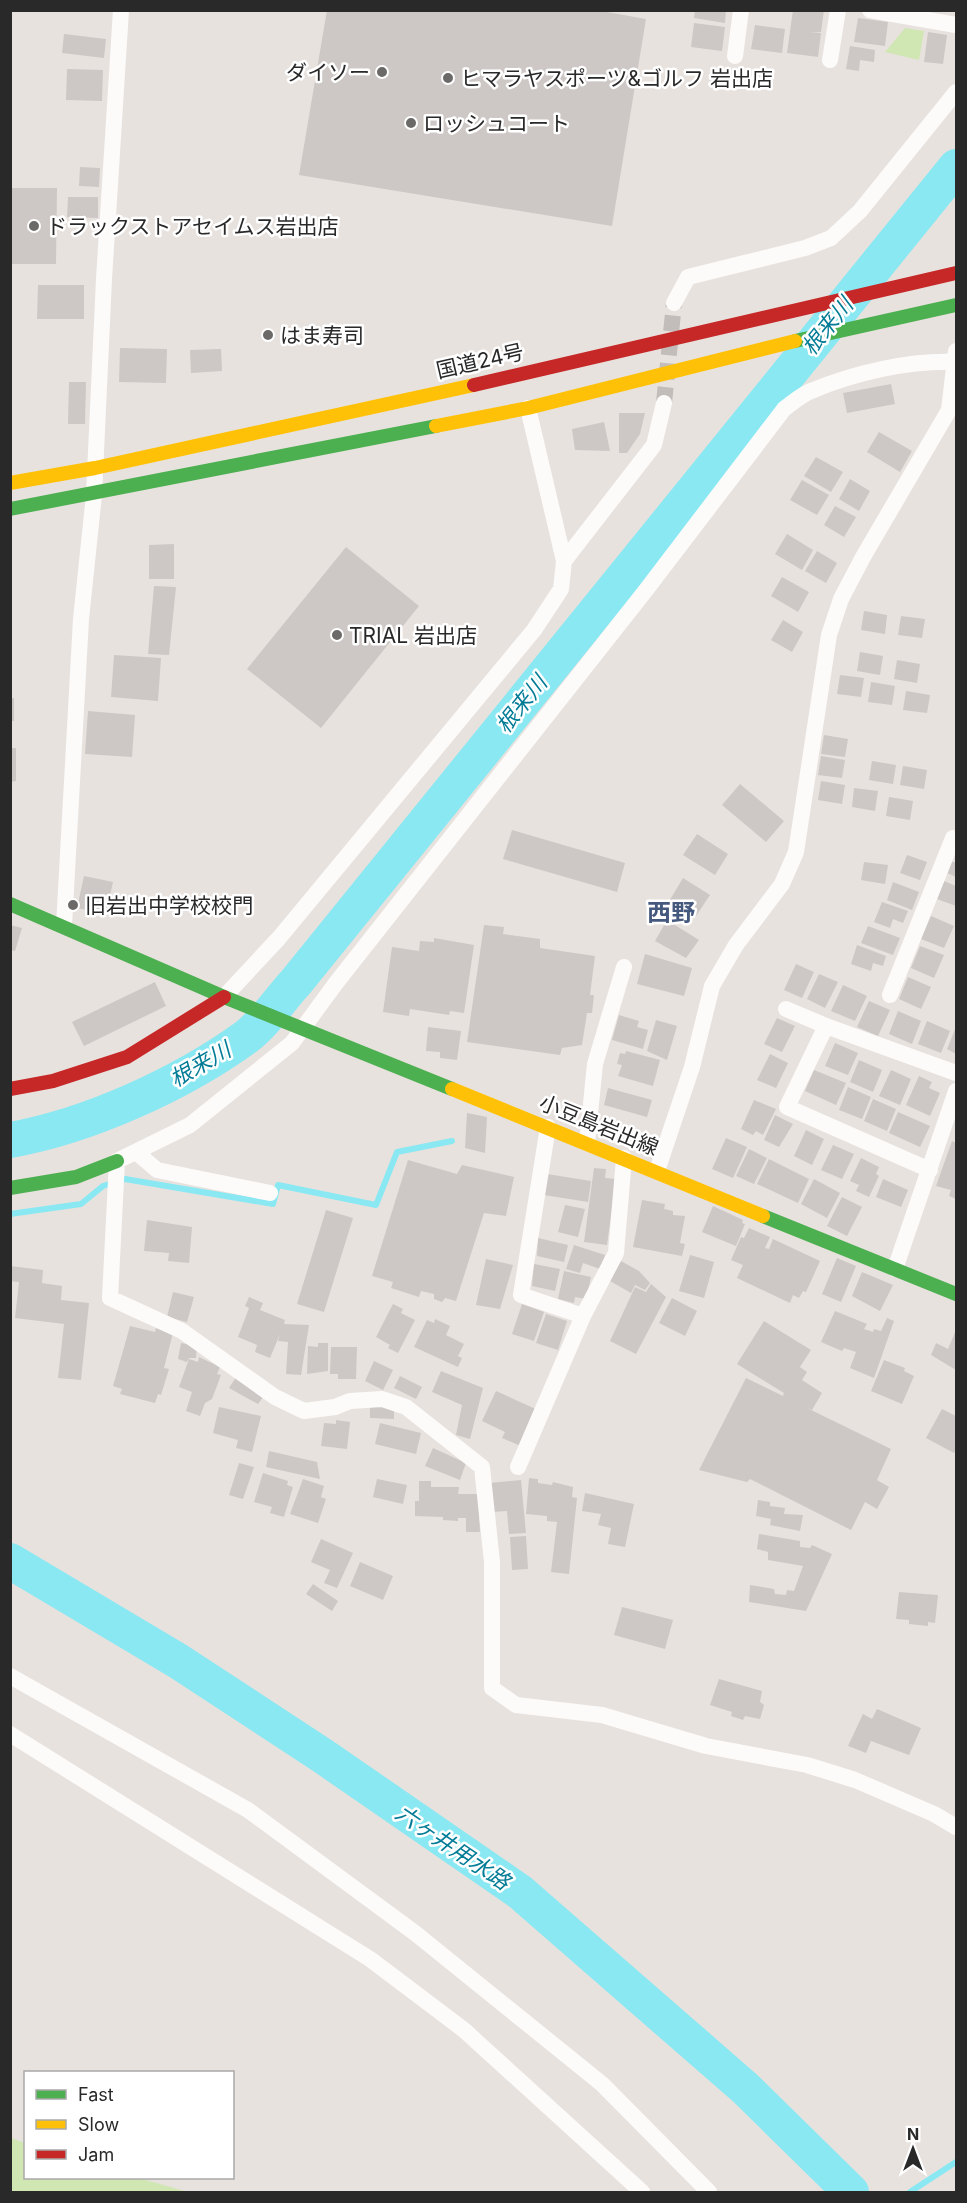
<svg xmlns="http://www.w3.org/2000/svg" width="967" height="2203" font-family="Inter,'Noto Sans JP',sans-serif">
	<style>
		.green { fill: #d0e6b3 }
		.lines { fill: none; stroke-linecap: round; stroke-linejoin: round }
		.stream { stroke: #89e8f2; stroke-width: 6 }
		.river { stroke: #89e8f2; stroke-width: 36 }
		.building { fill: #cdc8c5 }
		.street-tunnel { stroke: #c2bdba; stroke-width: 16; stroke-dasharray: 16 8; stroke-linecap: butt }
		.street { stroke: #fcfbfa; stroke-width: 16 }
		.fast { stroke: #4caf50; stroke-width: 14 }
		.slow { stroke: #ffc107; stroke-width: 14 }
		.jam { stroke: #c62828; stroke-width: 14 }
		.poi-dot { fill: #6c6a68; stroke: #fff; stroke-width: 2 }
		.labels { text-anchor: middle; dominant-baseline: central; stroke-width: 5; stroke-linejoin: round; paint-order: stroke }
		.poi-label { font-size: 21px; fill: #292929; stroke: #fff; text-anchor: start }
		.street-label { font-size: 21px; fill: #292929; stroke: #fff }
		.water-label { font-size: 22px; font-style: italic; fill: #027c96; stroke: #fff }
		.quarter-label { font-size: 24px; font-weight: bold; fill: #45587d; stroke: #fff }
	</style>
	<rect width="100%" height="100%" fill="#e8e2de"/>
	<path class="green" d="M905,28L924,31L919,60L885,52Z
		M11,2138L25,2143L26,2178H139L188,2192H11Z"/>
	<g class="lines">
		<path class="stream" d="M10,1214L81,1204L103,1186L125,1179L273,1204L278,1185L376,1205L397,1152L452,1141
			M910,2192L956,2162"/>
		<path class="river" d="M10,1140C89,1126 181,1084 246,1037C265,1023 280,999 296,982L956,167
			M10,1561L178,1661L323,1756L520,1892L745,2088L851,2192"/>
	</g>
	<path class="building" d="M327,10H596L646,19L612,226L299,175Z
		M695,10H726L725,23L694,18Z
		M793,10H824L821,32H810L821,33L818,57L787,53Z
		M858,18L888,22L885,46L854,42Z
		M694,23L725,27L722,51L691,47Z
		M755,25L785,29L782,53L751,49Z
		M928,32L947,35L943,64L924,62Z
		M64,34L106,39L104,58L62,53Z
		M850,46L875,50L874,62L860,60L859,71L846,69Z
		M67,69L103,70L102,101L66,100Z
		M80,167L100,168L99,187L79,186Z
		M10,188H57L56,264H10Z
		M68,197H98V218L67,217Z
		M38,285H84V319H37Z
		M120,348L167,349L166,383L119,382Z
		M221,349L222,371L191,373L190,350Z
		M69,382H86L85,424H68Z
		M891,384L895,404L847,413L843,393Z
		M619,413H645L640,434L627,453H619Z
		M604,422L610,451L575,450L572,429Z
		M879,432L912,451L900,472L867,452Z
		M816,457L843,472L831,492L804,476Z
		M850,479L870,491L859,511L839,499Z
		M802,480L829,495L817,515L790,500Z
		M835,506L856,517L844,537L824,525Z
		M787,534L813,550L802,570L775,554Z
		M174,544V579H149V545Z
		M346,547L419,606L321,728L247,669Z
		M817,551L837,563L826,583L805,571Z
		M782,577L809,592L798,612L771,596Z
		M154,586L176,587L169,655L148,654Z
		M864,611L887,615L885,634L861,630Z
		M901,616L925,619L922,638L898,635Z
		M783,620L803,632L792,652L771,640Z
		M860,652L883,656L880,675L857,671Z
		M114,655L161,658L158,701L111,697Z
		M897,660L920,664L917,683L894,679Z
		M840,675L864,678L861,697L837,694Z
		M871,682L895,686L892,705L868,702Z
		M906,691L930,695L927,713L903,710Z
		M10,698H14V721H10Z
		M88,711L135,715L132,757L85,754Z
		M824,735L848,739L845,757L821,754Z
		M10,748H16V781L10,782Z
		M821,756L845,760L842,778L818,775Z
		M872,761L896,765L893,784L869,780Z
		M903,766L927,770L924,789L900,785Z
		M821,781L845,785L842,804L818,800Z
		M740,784L784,821L766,842L722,805Z
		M854,788L878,791L875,811L852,807Z
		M889,797L913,801L910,820L886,816Z
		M512,830L625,863L617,892L503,859Z
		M697,834L728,854L715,875L683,855Z
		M907,855L927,862L920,880L900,873Z
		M951,861L956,863V877L947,873Z
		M864,862L888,865L885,884L861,880Z
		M84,876L113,882L106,914L77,908Z
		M683,878L710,895L694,919L668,903Z
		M944,881L956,886V906L937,899Z
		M893,882L919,892L912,910L887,900Z
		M882,902L908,911L903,923L893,919L890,928L874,922Z
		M931,916L954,926L944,948L921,939Z
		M667,920L699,940L686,958L655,941Z
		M10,925L22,928L15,951L10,950Z
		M484,925L504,927L503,934L540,939V948L595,956L590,995H594L592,1013H587L582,1045L562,1048L560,1055L467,1042Z
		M868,926L900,938L893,955L861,943Z
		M434,938L474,945L464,1013L450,1011L449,1015L410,1009L409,1016L383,1012L392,947L419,951L420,941L434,942Z
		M857,945L886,956L883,966L873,963L871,971L851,964Z
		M920,946L944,955L934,978L911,968Z
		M645,954L692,968L684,996L637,984Z
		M796,964L814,972L802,998L784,990Z
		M819,974L838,982L825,1008L807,999Z
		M908,977L931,987L921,1009L899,999Z
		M155,982L166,1006L84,1046L72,1022Z
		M843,985L867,996L855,1021L831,1011Z
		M869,1001L890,1010L878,1036L857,1027Z
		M898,1011L921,1021L912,1044L889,1034Z
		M619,1015L639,1021L637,1027L648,1030L643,1049L612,1040Z
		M777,1018L795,1026L782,1052L764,1044Z
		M656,1020L677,1026L667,1060L647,1051Z
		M927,1021L950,1031L941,1053L918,1044Z
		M428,1027L461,1031L457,1060L440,1058V1052L426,1051Z
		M956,1027V1054L947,1049Z
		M835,1043L858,1053L848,1075L825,1066Z
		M626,1051L660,1060L653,1086L618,1076L622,1065L617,1064L620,1053L625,1054Z
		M770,1054L788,1063L776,1088L757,1080Z
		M859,1060L882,1070L873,1092L850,1082Z
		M814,1070L846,1083L836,1105L805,1091Z
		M891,1070L911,1079L900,1105L879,1096Z
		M919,1076L932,1082L929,1088L940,1093L930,1116L906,1105Z
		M848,1087L871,1097L862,1119L839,1110Z
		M608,1088L652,1100L647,1117L604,1105Z
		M873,1099L896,1109L887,1131L864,1121Z
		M754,1100L776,1109L763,1135L756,1131L753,1135L741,1129Z
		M898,1112L930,1126L920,1147L889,1133Z
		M467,1113L487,1117L485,1153L465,1148Z
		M775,1115L793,1124L779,1147L764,1140Z
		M806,1130L824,1139L812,1165L794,1156Z
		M726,1138L747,1147L733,1178L712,1169Z
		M952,1141L956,1143V1199L949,1196L951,1190L936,1186Z
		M833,1145L854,1154L842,1179L821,1170Z
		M749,1149L767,1158L754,1184L736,1176Z
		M861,1158L879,1167L876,1174L879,1176L869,1197L856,1191L859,1185L850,1181Z
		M769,1159L809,1179L798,1203L757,1184Z
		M408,1160L457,1174L462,1165L514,1177L506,1216L484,1213L456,1301L445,1298L442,1302L434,1299V1294L421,1291L419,1297L391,1288L393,1282L372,1276Z
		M594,1168L606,1169L605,1178L616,1179L607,1245L584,1242Z
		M547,1174L591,1181L588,1202L544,1195Z
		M814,1179L840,1193L827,1218L801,1204Z
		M883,1179L908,1190L901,1207L876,1197Z
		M842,1197L862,1207L847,1236L827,1226Z
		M642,1200L665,1204L664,1209L673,1211V1215L685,1216L680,1243L685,1244L682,1256L633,1247Z
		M565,1205L585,1209L578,1237L558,1232Z
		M713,1206L743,1220L742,1223L745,1224L736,1246L702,1232Z
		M326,1210L353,1218L324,1312L297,1304Z
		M147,1220L192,1227L189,1263L168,1261L169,1253L144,1251Z
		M749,1228L770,1237L765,1248L769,1249L773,1239L820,1261L806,1292L803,1291L799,1298L793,1295L790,1303L737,1278L743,1265L731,1260L741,1237L744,1238Z
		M538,1238L568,1245L564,1262L537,1256Z
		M574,1245L605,1255L600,1269L583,1263L580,1273L566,1269Z
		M690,1255L714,1262L704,1298L679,1291Z
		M837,1258L856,1266L841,1302L822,1294Z
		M486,1259L513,1265L500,1309L476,1305Z
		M621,1261L639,1271L650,1283L645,1290L635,1285L631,1293L610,1281Z
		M534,1264L560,1269L555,1291L532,1286Z
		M10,1266L43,1270L42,1283L62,1286L61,1300L89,1303L81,1380L58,1378L64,1324L15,1318L19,1282L10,1281Z
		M564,1271L591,1277L586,1299L575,1297L574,1303L558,1299Z
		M862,1272L893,1285L880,1311L852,1296Z
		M651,1284L666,1297L636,1354L610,1341L635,1287L646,1292Z
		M173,1292L194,1297L187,1322L167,1317Z
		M249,1297L263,1303L260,1310L285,1320L284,1324L309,1325L301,1375L286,1374L288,1342L278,1341L280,1334L270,1358L255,1352L257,1345L238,1337L249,1308L245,1306Z
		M672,1298L697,1311L685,1336L659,1323Z
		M393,1304L403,1309L401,1313L415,1320L398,1353L388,1348L390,1345L376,1337Z
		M522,1304L544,1312L534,1341L512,1334Z
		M835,1311L867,1324L864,1329L873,1332L874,1329L881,1331L887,1318L894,1321L874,1378L850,1368L856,1352L844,1348L842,1351L821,1342Z
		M546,1314L567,1321L558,1350L536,1343Z
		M435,1319L450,1326L446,1335L464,1344L458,1356L462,1358L458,1367L414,1347L427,1320L434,1323Z
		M764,1321L811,1350L800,1367L807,1372L802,1380L822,1393L812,1410L805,1407L891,1449L877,1480L889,1487L877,1509L865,1502L851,1530L750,1479L747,1482L699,1470L746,1378L783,1396L784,1393L737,1364Z
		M130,1326L155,1332L156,1328L173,1333L164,1368L169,1369L161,1395L158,1394L155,1403L120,1394L122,1389L113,1386Z
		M956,1330V1370L931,1355L936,1343L948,1349Z
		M181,1343L197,1346L196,1358H189L187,1362L178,1359Z
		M318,1343H328V1371L307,1374L308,1346L318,1347Z
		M331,1347H357L356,1379H338V1374H330Z
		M199,1357L220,1367L217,1374L221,1375L212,1399L205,1403L200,1416L186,1411L192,1392L179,1387L189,1359L198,1362Z
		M884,1360L905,1368L904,1371L914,1376L902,1404L871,1391Z
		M374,1361L393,1370L383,1390L365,1381Z
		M441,1371L483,1388L470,1439L456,1435L462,1405L432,1392Z
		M238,1374L266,1393L258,1404L229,1388Z
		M400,1376L422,1387L416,1399L394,1388Z
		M496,1391L540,1411L523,1447L502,1438L505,1432L482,1421Z
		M370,1405L394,1407V1419L370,1418Z
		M219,1407L261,1416L252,1452L236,1448L238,1440L213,1433Z
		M942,1409L956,1416V1450L954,1453L926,1438Z
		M336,1420L350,1422L347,1449L321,1446L324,1423L336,1424Z
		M380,1423L421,1433L416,1454L375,1444Z
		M433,1448L466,1463L460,1480L425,1466Z
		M269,1451L317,1462L320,1479L266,1467Z
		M239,1463L254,1467L243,1499L229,1495Z
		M263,1473L288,1481L287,1485L293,1487L284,1517L270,1513L272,1507L254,1502Z
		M529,1478L538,1479V1483L552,1485L553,1482L573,1487L572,1497L577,1498L569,1574L551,1572L557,1522L547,1521V1516L526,1514Z
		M303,1479L324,1486L321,1497L326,1499L318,1523L290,1514Z
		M377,1479L407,1485L403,1504L373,1497Z
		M521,1480L526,1533L509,1534L507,1511L492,1512L489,1483Z
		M419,1481H431V1487H459L458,1494H478L480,1532H466V1518H458V1521L443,1520V1517L415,1516V1501H419Z
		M585,1493L634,1504L625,1547L608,1544L611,1528L598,1525L601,1514L582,1511Z
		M758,1500L770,1502V1506L785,1508L784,1514L803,1515L800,1531L770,1525L771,1519L756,1516Z
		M759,1534L800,1541V1547L810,1548L812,1545L832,1554L806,1611L749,1602L750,1585L774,1589L775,1594L786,1595L787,1590L794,1591L803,1566L768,1560V1552L757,1549Z
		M526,1536L528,1569L512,1570L510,1537Z
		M321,1539L353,1553L337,1588L324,1583L330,1570L311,1562Z
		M360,1562L393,1576L383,1600L350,1586Z
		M313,1584L338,1601L332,1611L306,1594Z
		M899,1592L938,1595L935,1623L928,1622V1626L909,1624V1620L896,1619Z
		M622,1607L673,1620L665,1649L614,1635Z
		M719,1679L762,1691L760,1702L764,1705L760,1719L745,1716L743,1720L731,1716L732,1712L710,1705Z
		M877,1709L921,1728L909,1755L871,1741L866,1753L848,1746L863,1714L872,1719Z"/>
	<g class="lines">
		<path class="street-tunnel" d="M664,403L674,303"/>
		<path class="street" d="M870,10L956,25
			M735,56L741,10
			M830,60L838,10
			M674,303L688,277L805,248L831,238L860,211L956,92
			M956,362C909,360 854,373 811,391C801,395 792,403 784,409L646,590L336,983L292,1043L190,1125L117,1161L110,1298L182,1331L275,1397L304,1411L335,1407L350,1401L382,1399L406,1407L482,1467L492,1562V1688L516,1705L602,1715L706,1746L807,1765L855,1780L934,1814L956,1827
			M564,561L654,445L664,403
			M64,926L81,619L94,495L104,279L121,10
			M890,995L953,838L956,839
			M224,997L279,938L534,630L561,589L564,561L528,408
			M786,1009L826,1026L787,1107L930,1170
			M826,1026L956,1073
			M548,1127L521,1295L583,1316
			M587,1143L595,1064L624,967
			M136,1152L157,1170L270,1193
			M657,1171L692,1067L712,986L736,945L782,884L796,852L829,635L841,599L863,557L949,410L956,351
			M895,1269L956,1091
			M518,1467L583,1316L616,1253L624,1158
			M10,1676L248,1810L415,1933L602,2084L709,2192
			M10,1734L370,1959L464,2030L642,2192"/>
		<path class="fast" d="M795,341L956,305
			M10,509L436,426
			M10,904L224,997L452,1089
			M10,1188L76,1177L117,1161
			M763,1216L956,1294"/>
		<path class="slow" d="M436,426L528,408L795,341
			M10,483L95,468L474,385
			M452,1089L763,1216"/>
		<path class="jam" d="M474,385L956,273
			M10,1089L53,1081L127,1057L224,997"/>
	</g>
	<g class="poi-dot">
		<circle cx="382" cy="72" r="6"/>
		<circle cx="448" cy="78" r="6"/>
		<circle cx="411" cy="123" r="6"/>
		<circle cx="34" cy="226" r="6"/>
		<circle cx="268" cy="335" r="6"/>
		<circle cx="337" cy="635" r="6"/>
		<circle cx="73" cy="905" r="6"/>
	</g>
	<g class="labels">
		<g class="poi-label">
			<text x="370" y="72" text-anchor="end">ダイソー</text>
			<text x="460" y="78">ヒマラヤスポーツ&amp;ゴルフ 岩出店</text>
			<text x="423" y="123">ロッシュコート</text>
			<text x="46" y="226">ドラックストアセイムス岩出店</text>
			<text x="280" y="335">はま寿司</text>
			<text x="349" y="635">TRIAL 岩出店</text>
			<text x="85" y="905">旧岩出中学校校門</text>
		</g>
		<g class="street-label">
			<text transform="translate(480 361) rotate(-13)">国道24号</text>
			<text transform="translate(599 1125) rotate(22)">小豆島岩出線</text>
		</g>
		<g class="water-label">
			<text transform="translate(827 326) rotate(-51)">根来川</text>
			<text transform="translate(521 704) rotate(-51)">根来川</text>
			<text transform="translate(200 1064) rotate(-30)">根来川</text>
			<text transform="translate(453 1847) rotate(34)">六ヶ井用水路</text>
		</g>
		<g class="quarter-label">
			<text x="671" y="912">西野</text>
		</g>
	</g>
	<rect width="967" height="2203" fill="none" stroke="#292929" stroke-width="24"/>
	<rect x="24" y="2071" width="210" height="108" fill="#ffffff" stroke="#a9a9a9" stroke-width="1.5"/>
	<rect x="36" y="2090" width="30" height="9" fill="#4caf50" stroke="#a9a9a9" stroke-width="1.5"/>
	<text x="78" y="2101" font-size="18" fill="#292929">Fast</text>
	<rect x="36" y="2120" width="30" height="9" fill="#ffc107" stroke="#a9a9a9" stroke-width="1.5"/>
	<text x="78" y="2131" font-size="18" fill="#292929">Slow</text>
	<rect x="36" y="2150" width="30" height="9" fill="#c62828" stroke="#a9a9a9" stroke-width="1.5"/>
	<text x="78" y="2161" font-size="18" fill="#292929">Jam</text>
	<g transform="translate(913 2149)" stroke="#ffffff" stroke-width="4.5" paint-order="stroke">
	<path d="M0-4.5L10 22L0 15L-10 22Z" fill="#292929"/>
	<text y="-9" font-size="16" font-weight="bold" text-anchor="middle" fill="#292929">N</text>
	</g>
</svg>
